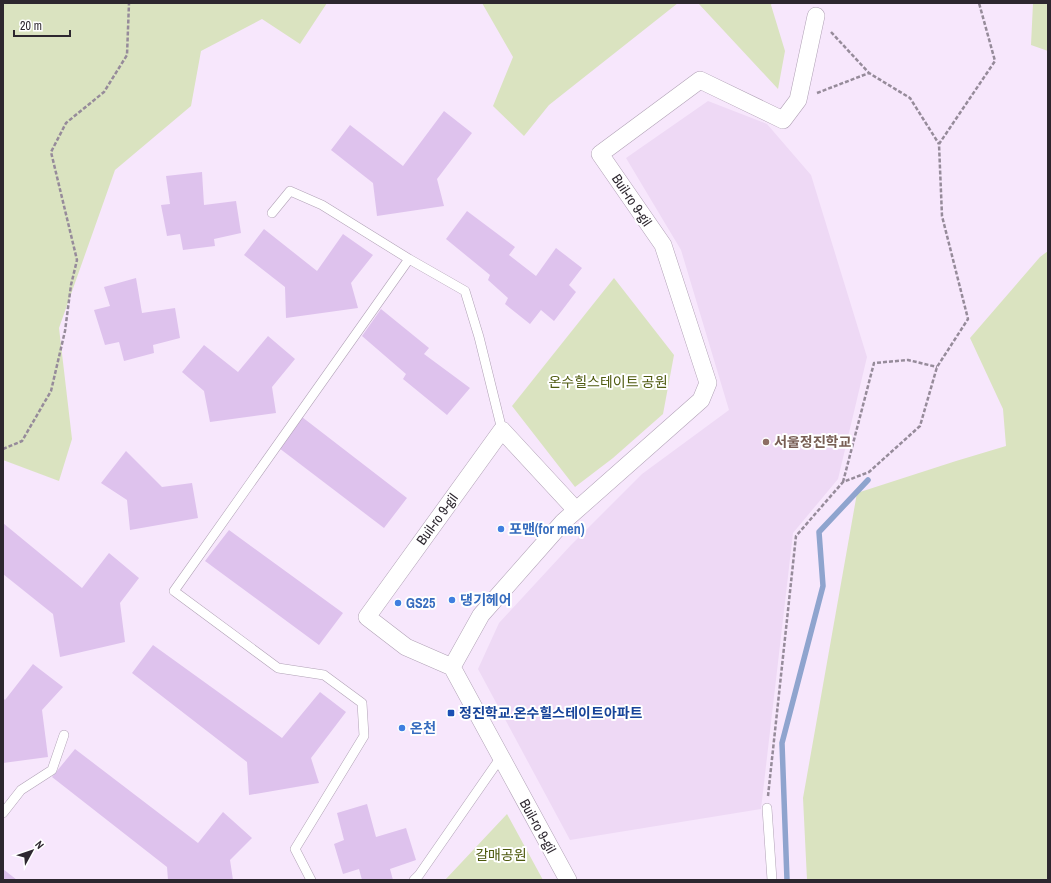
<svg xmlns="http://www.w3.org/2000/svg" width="1051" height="883" font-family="'Archivo Narrow','Noto Sans KR',sans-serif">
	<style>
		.built { fill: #eed9f5 }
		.green { fill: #dae3c0 }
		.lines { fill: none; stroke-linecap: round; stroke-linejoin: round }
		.stream { stroke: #8fa4ce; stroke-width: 5.5 }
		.building { fill: #dec2ed }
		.lane-casing { stroke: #b1a2b6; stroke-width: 10 }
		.street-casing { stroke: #b1a2b6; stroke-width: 18 }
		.path { stroke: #968b9a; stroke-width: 2.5; stroke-dasharray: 4 2; stroke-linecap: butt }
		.lane { stroke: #fff; stroke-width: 9 }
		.street { stroke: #fff; stroke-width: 17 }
		.education-dot { fill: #8d6e63; stroke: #fff; stroke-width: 1.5 }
		.shop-dot { fill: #3f7fe0; stroke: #fff; stroke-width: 1.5 }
		.transit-dot { fill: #1a4fb4; stroke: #fff; stroke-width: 1.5 }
		.labels { text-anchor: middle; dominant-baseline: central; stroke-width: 4; stroke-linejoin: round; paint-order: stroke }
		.street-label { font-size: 14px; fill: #2d272f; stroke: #fff }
		.park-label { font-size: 14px; fill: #4e5a0f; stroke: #fff }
		.education-label { font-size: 14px; font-weight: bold; fill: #785e54; stroke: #fff; text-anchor: start }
		.shop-label { font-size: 14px; font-weight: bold; fill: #366cbe; stroke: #fff; text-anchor: start }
		.transit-label { font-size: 14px; font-weight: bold; fill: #164399; stroke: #fff; text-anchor: start }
	</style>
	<rect width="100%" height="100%" fill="#f7e7fc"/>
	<path class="built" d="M708,101L767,124L811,175L867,357L838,479L793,533L761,809L570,840L478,669L499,623L571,545L642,474L729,410L681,250L626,158Z"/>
	<path class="green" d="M3,3H327L300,44L262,19L201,51L191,106L115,170L59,328L72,439L59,481L3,460Z
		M482,3H678L549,105L524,136L493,106L513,57Z
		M698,3H772L771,5L785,51L778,89Z
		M1033,3H1048V51L1031,45Z
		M1048,251V880H807L803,798L857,493L956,461L1006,446L1003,409L970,338L1040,257Z
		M614,278L674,355L663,414L613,458L575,487L512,406Z
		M507,814L543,880H445Z"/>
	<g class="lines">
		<path class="stream" d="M787,880L782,743L823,586L819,532L868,480"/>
	</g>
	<path class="building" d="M444,111L472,133L437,179L444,206L377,216L373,183L331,150L350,125L403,166Z
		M202,172L204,205L236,201L241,233L214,239L215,246L183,250L180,234L167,236L161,205L170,204L166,176Z
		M467,211L515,247L509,255L536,276L556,248L582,268L569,285L576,292L554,321L541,310L530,324L505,304L508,298L488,280L490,275L446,239Z
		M264,229L317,271L343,234L373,255L351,283L358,308L286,318L285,287L244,255Z
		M136,278L142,313L175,308L180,338L153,345L154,353L124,361L119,342L105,345L94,310L110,306L104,287Z
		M381,309L429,348L424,354L470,388L447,415L403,379L406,374L362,336Z
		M268,336L295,359L272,387L276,413L210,422L204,391L182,372L204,345L238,372Z
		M302,417L407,498L384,528L279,448Z
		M126,451L162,487L192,483L198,518L130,530L127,500L101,483Z
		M3,523L82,588L109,553L139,578L120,603L125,642L60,657L53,614L3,574Z
		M229,530L343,613L319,645L205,561Z
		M153,645L282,738L320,692L346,712L311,758L319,783L249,795L247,762L132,673Z
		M33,664L63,687L42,710L48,757L3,763V698L5,700Z
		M75,749L198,843L223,812L252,838L230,860L233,880H168L167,867L52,777Z
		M367,804L376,837L406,828L416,860L390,869L393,880H362L359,869L343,874L334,844L344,840L337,813Z
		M3,869L17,880H3Z"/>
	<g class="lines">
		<g class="lane-casing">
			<path id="lane" d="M272,213L290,191L322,205L409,259
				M767,808L772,880
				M3,813L21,790L52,770L64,735
				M311,880L295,849L364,736L362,703L324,675L278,668L174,591L409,259L465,291L479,337L502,430
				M414,880L419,875L501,757"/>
		</g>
		<g class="street-casing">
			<path id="street" d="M452,667L406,647L367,617L502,430L576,510
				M568,880L452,667L481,615L563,522L701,400L708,383L663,245L600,154L700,80L783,120L798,100L816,16"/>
		</g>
		<path class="path" d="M831,32L869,73
			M817,93L869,73L910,98L939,144
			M3,449L22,441L51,391L65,331L71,285L77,260L51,152L66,123L104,92L127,55L129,3
			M843,482L874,363L908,360L937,367
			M768,796L796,536L843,482L869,472L920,426L937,367L968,319L942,216L939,144L995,61L979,3"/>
		<use href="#lane" class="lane"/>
		<use href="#street" class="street"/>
	</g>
	<circle class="education-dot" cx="766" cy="442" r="4"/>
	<g class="shop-dot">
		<circle cx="501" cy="529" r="4"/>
		<circle cx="452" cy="600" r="4"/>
		<circle cx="398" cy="603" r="4"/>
		<circle cx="402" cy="728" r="4"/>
	</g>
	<rect class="transit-dot" x="447" y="709" width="8" height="8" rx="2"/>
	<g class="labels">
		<g class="street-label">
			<text transform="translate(632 200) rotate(56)">Buil-ro 9-gil</text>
			<text transform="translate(437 519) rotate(-54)">Buil-ro 9-gil</text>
			<text transform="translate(538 826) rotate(61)">Buil-ro 9-gil</text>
		</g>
		<g class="park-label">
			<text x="608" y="382">온수힐스테이트 공원</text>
			<text x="501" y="855">갈매공원</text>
		</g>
		<g class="education-label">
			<text x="774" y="442">서울정진학교</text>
		</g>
		<g class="shop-label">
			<text x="509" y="529">포맨(for men)</text>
			<text x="460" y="600">댕기헤어</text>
			<text x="406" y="603">GS25</text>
			<text x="410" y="728">온천</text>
		</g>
		<g class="transit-label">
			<text x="459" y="713">정진학교.온수힐스테이트아파트</text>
		</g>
	</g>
	<rect width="1051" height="883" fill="none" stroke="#2d272f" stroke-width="8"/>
	<g transform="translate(32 851) rotate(50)" stroke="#ffffff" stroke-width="3" paint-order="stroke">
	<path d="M0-3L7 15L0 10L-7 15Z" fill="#2d272f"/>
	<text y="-6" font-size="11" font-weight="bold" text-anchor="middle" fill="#2d272f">N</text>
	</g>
	<path d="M14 30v6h56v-6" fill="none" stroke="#2d272f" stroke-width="2"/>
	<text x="20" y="30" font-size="12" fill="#2d272f" stroke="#ffffff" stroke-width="3" paint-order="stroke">20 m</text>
</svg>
